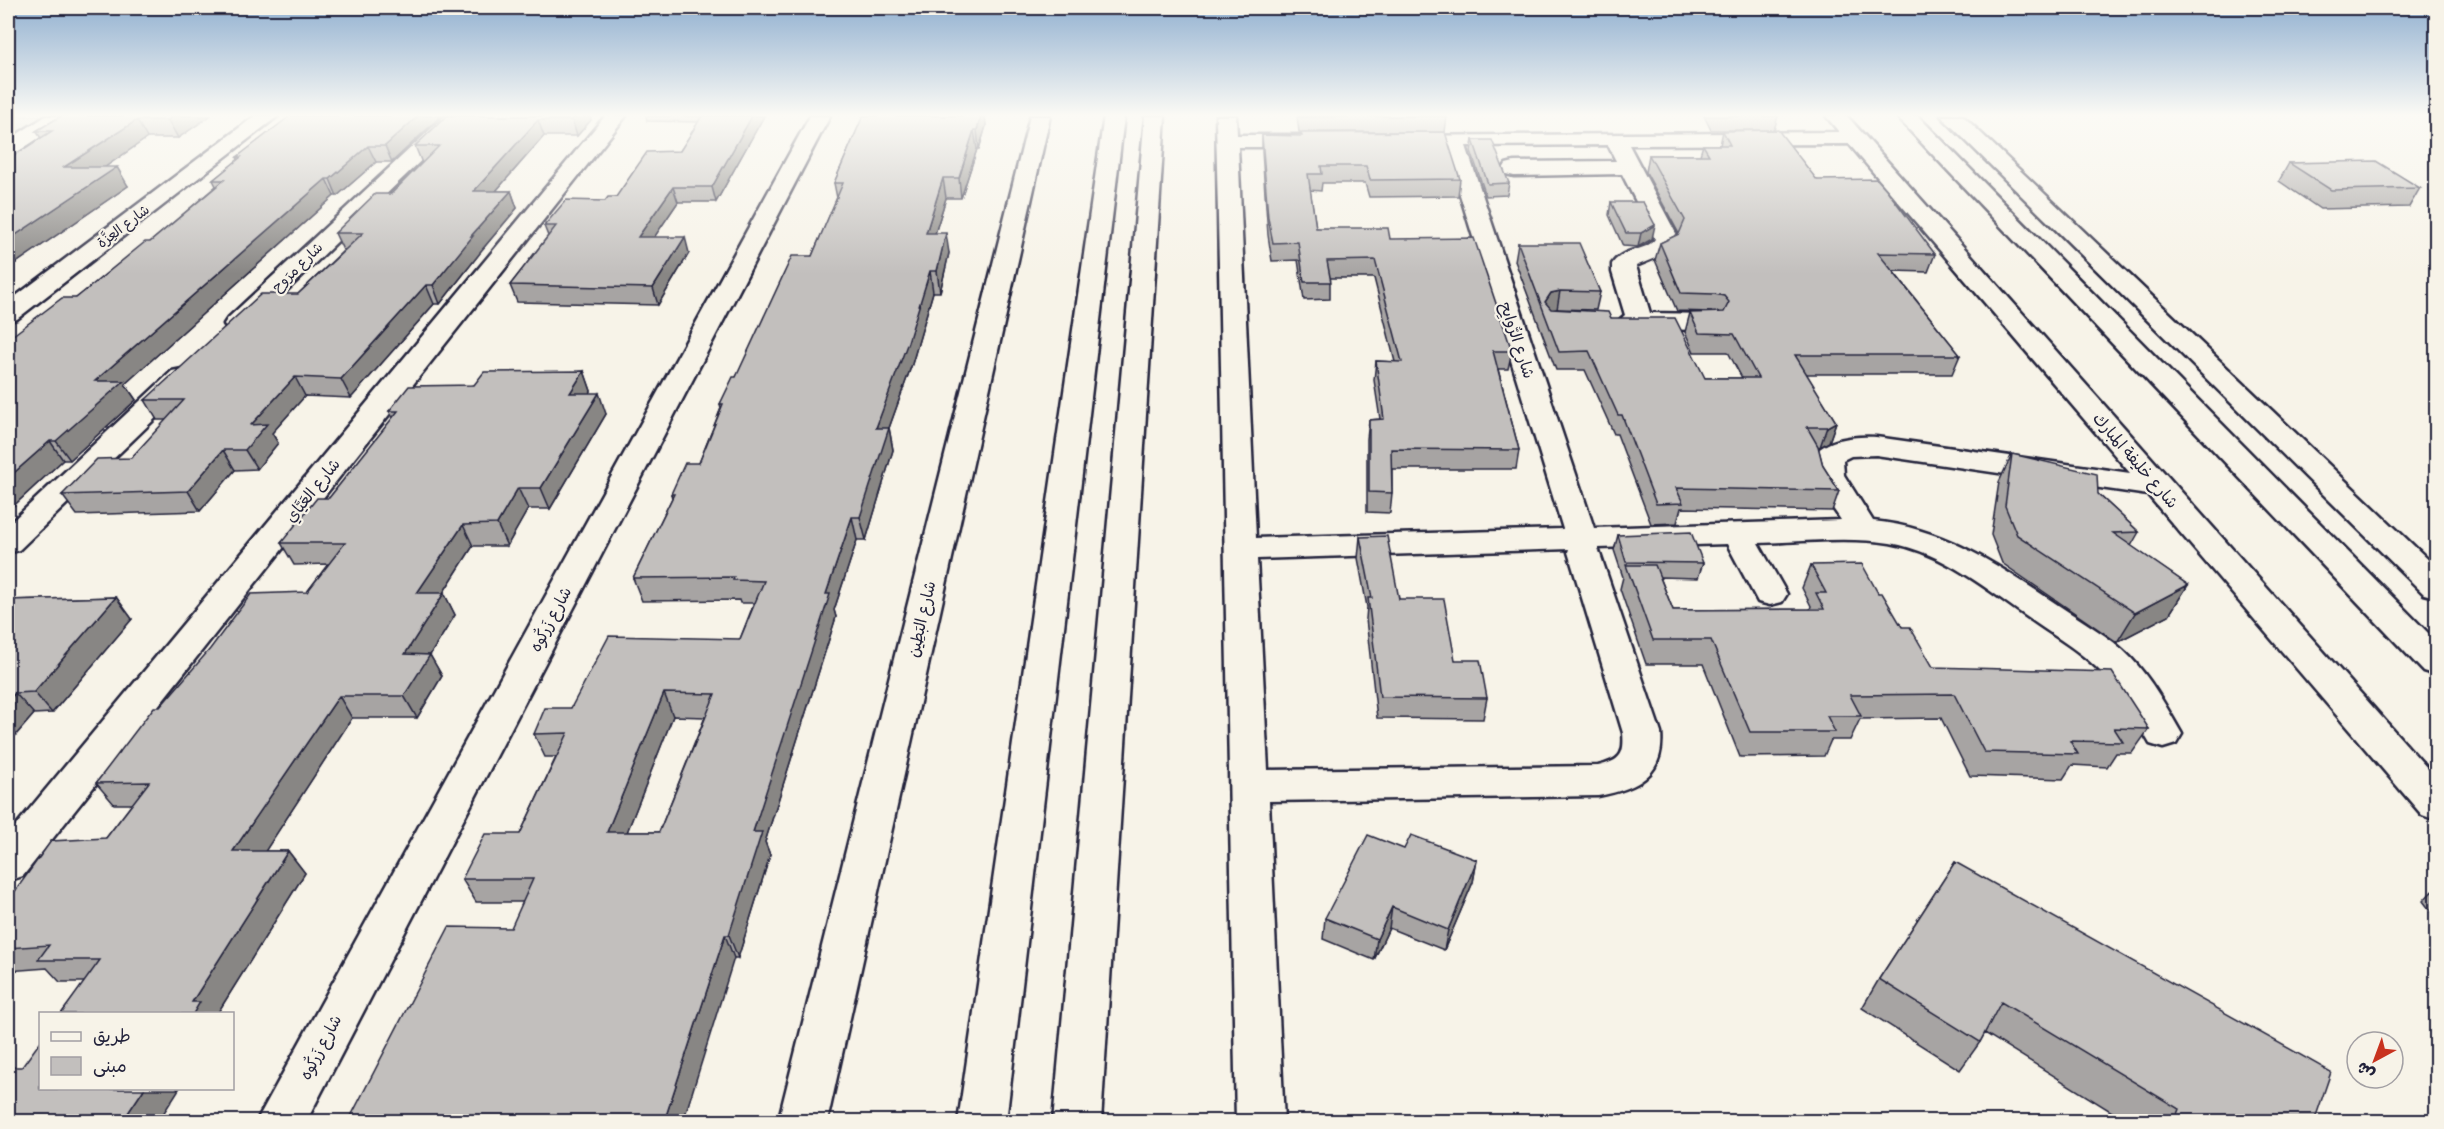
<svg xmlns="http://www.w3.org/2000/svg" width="2444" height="1129" font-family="Delius,'Playpen Sans Arabic',sans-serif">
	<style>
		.green { fill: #d8d5cf; stroke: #7d7c85; stroke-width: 1.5 }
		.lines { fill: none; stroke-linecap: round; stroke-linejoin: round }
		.street-casing { stroke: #22223b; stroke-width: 5 }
		.secondary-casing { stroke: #22223b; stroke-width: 5 }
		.street { fill: #f7f3e8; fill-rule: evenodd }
		.secondary { fill: #f7f3e8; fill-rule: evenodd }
		.wall { fill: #a7a4a3; stroke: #22223b; stroke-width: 1.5; fill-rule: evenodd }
		.shaded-wall { fill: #888684; stroke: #22223b; stroke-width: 1.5 }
		.building { fill: #c2bfbd; stroke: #22223b; stroke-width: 1.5; fill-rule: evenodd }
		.labels { text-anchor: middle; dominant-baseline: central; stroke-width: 4.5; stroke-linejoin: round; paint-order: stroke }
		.far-street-label { font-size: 14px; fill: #22223b; stroke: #f7f3e8 }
		.street-label { font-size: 16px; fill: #22223b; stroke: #f7f3e8 }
	</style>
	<rect width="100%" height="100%" fill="#f7f3e8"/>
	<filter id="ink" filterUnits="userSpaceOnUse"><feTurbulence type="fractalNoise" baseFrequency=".0167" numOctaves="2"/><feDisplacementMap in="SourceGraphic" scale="12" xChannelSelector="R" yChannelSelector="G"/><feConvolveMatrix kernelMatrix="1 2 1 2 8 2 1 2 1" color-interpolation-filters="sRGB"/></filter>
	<g filter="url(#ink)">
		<path class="green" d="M8,116H57L8,147Z"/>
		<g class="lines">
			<g class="street-casing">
				<path id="street" d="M46,116H70L16,154L8,155V140Z
					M255,116H278L17,319L8,322V302Z
					M445,116H467L246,330L237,332L228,330L224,324L228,318Z
					M605,116H626L23,876L8,881V835Z
					M810,116H830L306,1122H256Z
					M1030,116H1050L827,1122H778Z
					M1216,116H1236L1237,135H1308L1315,137L1318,141L1315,145L1308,147H1238L1256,538L1563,529L1445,146L1397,144L1394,140L1397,136L1839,132L1826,116H1847L2436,778V820L2422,815L2148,495L1876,455L1851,456L1843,460L1844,475L1873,521C1945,528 1999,566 2058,605C2083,622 2110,636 2131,658C2152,680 2167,708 2182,734L2176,744L2163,748L2150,744C2136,720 2123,696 2105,676C2084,653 2057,638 2033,621C1989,591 1944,552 1890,543C1847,536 1801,542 1758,543L1787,594L1782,602L1770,605L1758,602L1727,544L1598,548L1661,733C1665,777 1635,789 1598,796L1269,801L1284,1122H1236ZM1849,144L2130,473L1876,437C1855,436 1805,439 1813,472C1817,489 1832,506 1841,520L1594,528L1466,146L1608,145L1616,161L1514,162L1506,164L1503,169L1506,174L1514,176L1622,174L1655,239C1646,252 1624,247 1612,264V272L1625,315L1618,321L1622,327L1631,329L1709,330L1718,328L1722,322L1718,316L1709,314L1650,313L1636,266L1674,250L1679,239L1629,145ZM1569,549L1568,552L1623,733C1625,755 1620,761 1598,766L1268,770L1257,559Z
					M182,369L192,371L196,377L192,383L19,550L8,553V525L172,371Z"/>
			</g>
			<g class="secondary-casing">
				<path id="secondary" d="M1104,116H1124L1006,1122H958Z
					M1145,116H1165L1101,1122H1053Z
					M1896,116H1918L2436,641V675L2423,671Z
					M1941,116H1963L2436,567V597L2424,594Z"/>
			</g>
			<use href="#street" class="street"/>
			<use href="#secondary" class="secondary"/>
		</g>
		<path class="wall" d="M61,116H210L178,138H147L105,167L128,186L16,263L8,264V159L41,138L36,131Z
			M441,116L392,162H376L337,196H334L125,384L136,400L70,460H63L8,511V339L76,298L150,242L216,186L213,180L238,160L237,157Z
			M447,116H590L591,120L577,136H544L496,191H511L517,208L480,252V253L440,304H434L351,398L305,396L272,433L278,443L257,469L235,470L200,511L77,515L62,495L131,458L167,420H157L145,400L298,294L344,250H343L335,233L391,194L422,163L415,146Z
			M646,116H764L716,202H678L654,237L689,253L658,305L517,302L510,285L548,236L544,226L616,197L680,151L699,122L647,121Z
			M863,116H985L986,126L979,149H977L961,198H946L935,233L949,253L940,292H933L912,364L889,428L893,450L866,540H857L834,610L836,617L765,842L770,855L738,958H734L523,902H476L462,879L520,834L556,757H545L534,734L571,708L740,639L754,603H740L739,600L642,601L633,578L672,498L671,494L699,463L721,408L720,404L736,377L812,256L837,198L834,183ZM673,716L705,717L659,832H627Z
			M1297,116H1447L1445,132H1299Z
			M1704,116H1778L1774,130H1711Z
			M1723,131L1817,180L1935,254L1928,272L1893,271L1960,355L1952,374H1806L1836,422L1829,442L1820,447H1818L1823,466L1839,491L1832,511L1681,508L1677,523L1651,524L1617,434H1614L1585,370H1556L1515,261L1518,243L1600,292L1596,310L1557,309L1611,318L1705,378H1742L1728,352H1694L1685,332L1690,313L1712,312L1677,311L1655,260L1660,243L1679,234L1646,172L1649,155H1700L1703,145H1720Z
			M1262,135L1460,179L1458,196L1369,197L1365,183H1322L1321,191L1310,190L1316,228L1390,239L1512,351L1508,369H1498L1519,450L1516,469H1392V493L1390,513L1367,512V439L1369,420L1380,419L1374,380L1376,361L1395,362L1374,278H1330V299L1304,300L1298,260L1272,261L1268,235L1262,152Z
			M1473,140L1509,183L1507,195L1486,196L1471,151Z
			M2289,163L2420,188L2409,207L2320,209L2279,181Z
			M1611,202L1652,239L1638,247L1623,246L1609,215Z
			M584,371L591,391L590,393L606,414L550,509H528L507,546H473L443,593H444L455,615L430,655L442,676L417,718H352L265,851H288L305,873L217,1014H61L85,982H60L47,968L8,971V901L106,838L132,804H114L96,783L160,707L307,592L328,564L294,565L281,543L329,498L393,418L389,411L474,385Z
			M2012,454L2098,494L2139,532L2131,546L2188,585L2169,615L2117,642L2002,563L1991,535L1999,482Z
			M1618,535L1703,563L1698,578L1660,577L1673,610L1810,609L1811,606L1802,588L1811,565L1878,593L1902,627L1933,667L2149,729L2132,753H2116L2107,767L2072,765L2063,779L1970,776L1941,718L1860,719L1850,740H1831L1824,756L1740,757L1703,664H1646L1620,589L1623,577L1614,550Z
			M1360,537L1399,599L1455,660L1487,698L1483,719L1377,718L1366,619L1367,607L1358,558Z
			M116,597L132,619L52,713L34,714L8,744V600Z
			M1404,849L1477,860L1473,882L1444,950L1389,928L1374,960L1323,939L1325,918Z
			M1955,862L2314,1122H2128L1985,1033L1980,1042L1960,1070L1862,1008L1879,979Z
			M2436,887V918L2423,901Z"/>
		<path class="shaded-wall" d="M173,116H210L178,138L168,120Z
			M418,116H441L392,162L385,146Z
			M575,116H590L591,120L577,136L572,120Z
			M752,116H764L716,202L712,187Z
			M981,116H985L986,126L979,149L977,130Z
			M137,120L147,138L76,187L64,167Z
			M538,120L544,136L481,208L474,191Z
			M974,130L977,149L961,198L959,178Z
			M368,146L376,162L337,196L330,179Z
			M117,167L128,186L16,263L8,250V240Z
			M943,178L946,198L929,253L926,233Z
			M326,179L334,196L125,384L136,400L70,460L56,441L95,381Z
			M673,187L678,202L643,254L638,237Z
			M511,191L517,208L480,252V253L440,304L433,285L471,236Z
			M1655,225L1652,239L1638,247L1641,233Z
			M946,233L949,253L940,292L937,271Z
			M685,237L689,253L658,305L653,288Z
			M930,271L933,292L912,364L889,428L893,450L866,540L860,517L876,428Z
			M426,285L434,304L351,398L341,379Z
			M1560,291L1557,309L1548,311L1545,302L1551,293Z
			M584,371L591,391L578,414L570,393Z
			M295,377L305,396L272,433L278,443L257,469L245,450L251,425Z
			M599,393L606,414L550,509L541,488Z
			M1836,422L1829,442L1820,447L1827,427Z
			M50,441L63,460L8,511V478Z
			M223,450L235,470L200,511L188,491Z
			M518,488L528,509L507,546L497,524Z
			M852,517L857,540L834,610L836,617L765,842L770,855L738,958L729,935L753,832L826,594Z
			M463,525L473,546L429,615L417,593Z
			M2188,585L2169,615L2117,642L2135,613Z
			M444,593L455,615L430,655L442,676L417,718L404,696L405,654Z
			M116,597L132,619L52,713L34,692Z
			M15,693L34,714L8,744V701Z
			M664,693L673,716L618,855L607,832Z
			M339,696L352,718L251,873L233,851Z
			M288,851L305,873L217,1014H193L192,1002Z
			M1477,860L1473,882L1444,950L1448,930Z
			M1392,907L1389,928L1374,960L1377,939Z
			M725,935L734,958L683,1122H664Z
			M144,1089H179L158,1122H122Z"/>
		<path class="building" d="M61,116H173L168,120H137L64,167H117L8,240V159L52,131H36Z
			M290,116H418L385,146H368L330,179H326L95,381H124L56,441H50L8,478V339L62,298H76L145,242H150L224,180H213L241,157H237Z
			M447,116H575L572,120H538L474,191H511L471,236H473L433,285H426L341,379L295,377L251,425L267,424L245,450H223L188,491L62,495L97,459L131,458L184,400H145L261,294H298L363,233H335L375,194H391L439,146H415Z
			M702,116H752L712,187H673L638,237H685L653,288L510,285L556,226H544L566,200L605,201L608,197H616L647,152L680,151Z
			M863,116H981L977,130H974L959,178H943L926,233H946L937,271H930L908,342L876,428H889L860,517H852L826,594H830L753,832H762L729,935H725L664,1122H348L449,927L511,928L533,879H462L485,834H520L568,733L534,734L545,708H571L609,636L740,639L764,581L733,580L734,577L633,578L674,494H671L685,463H699L723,404H720L733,377H736L792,256H812L843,183H834ZM664,693L715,694L659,832H607Z
			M1299,116H1447L1299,117Z
			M1778,130L1817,180L1877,179L1886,189L1935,254L1878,253L1960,355H1795L1836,422L1827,427H1807L1818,446L1823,466L1839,491L1676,488L1683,503L1656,504L1622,415H1618L1589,351L1559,352L1518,243H1579L1600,292L1560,291L1551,293L1545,302L1551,309L1608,312L1611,318H1675L1705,378H1758L1734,334L1699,333L1690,313L1724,312L1729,302L1724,296L1714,294L1681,293L1660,243L1679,234L1685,220L1649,155H1709L1703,145H1730L1723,131Z
			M1445,132L1460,179L1370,180L1366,166H1321L1322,174H1308L1316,228H1388L1390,239L1474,238L1512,351H1493L1519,450L1391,449L1392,493L1369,492V420L1384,419L1376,361L1402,362L1375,260L1327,261L1331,282H1304L1298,242L1273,243L1268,218L1262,135L1302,136L1301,133Z
			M1473,140H1492L1509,183L1488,184Z
			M2376,161L2420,188L2331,190L2289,163Z
			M1611,202H1643L1655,225L1641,233H1626Z
			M584,371L570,393H599L541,488H518L497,524L463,525L417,593H444L405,654L430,655L404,696H339L233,851H288L192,1002H200L193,1014H61L100,960H38L49,945L8,948V901L51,841L106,838L149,782L96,783L154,707H160L210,649L251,594L307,592L345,543H281L317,498H329L398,411H389L409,386L474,385L484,372Z
			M2012,454L2097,474L2098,494L2139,532L2113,533L2188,585L2135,613L2017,535L2005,506Z
			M1691,532L1703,563L1626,562L1618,535Z
			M1387,536L1399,599H1444L1455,660H1480L1487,698L1380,697L1368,598H1372L1360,537Z
			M1862,564L1878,593H1882L1902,627H1910L1933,667L2112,672L2149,729L2114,728L2123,742L2070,741L2078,754L1984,752L1954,694L1850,695L1861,716H1827L1835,732H1750L1711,640H1653L1626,565H1655L1673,610L1824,609L1816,593H1826L1811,565Z
			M116,597L34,692L15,693L8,701V600Z
			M1368,835L1404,849L1411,835L1477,860L1448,930L1392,907L1377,939L1325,918Z
			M1955,862L2331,1072L2314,1122H2174L2179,1109L2001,1002L1980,1042L1879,979Z
			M40,1042V1089H144L122,1122H8V1067H22Z"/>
	</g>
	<linearGradient id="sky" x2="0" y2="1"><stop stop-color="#91b0d0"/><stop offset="0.42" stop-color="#fbfaf5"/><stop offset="1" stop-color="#fbfaf5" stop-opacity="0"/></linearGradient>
	<rect width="2444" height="274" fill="url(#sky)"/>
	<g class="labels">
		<g class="far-street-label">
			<text transform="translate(123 226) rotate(-37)">شارع العِزَّة</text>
			<text transform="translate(297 267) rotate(-44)">شارع مرَوح</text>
		</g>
		<g class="street-label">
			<text transform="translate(1518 340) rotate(72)">شارع الرُّوايِح</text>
			<text transform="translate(2136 460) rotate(49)">شارع خليفة المبارك</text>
			<text transform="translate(312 490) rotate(-51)">شارع العَيَّاي</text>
			<text transform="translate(550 619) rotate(-62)">شارع زَركُوه</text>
			<text transform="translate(921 619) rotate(-77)">شارع البَطِين</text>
			<text transform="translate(320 1047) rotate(-62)">شارع زَركُوه</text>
		</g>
	</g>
	<rect width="2444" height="1129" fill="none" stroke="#f7f3e8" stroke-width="30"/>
	<rect x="15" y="15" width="2414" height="1099" fill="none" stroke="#22223b" stroke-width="2" filter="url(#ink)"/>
	<rect x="39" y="1012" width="195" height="78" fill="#f7f3e8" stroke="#a29fa3" stroke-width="1.5"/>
	<rect x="51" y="1032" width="30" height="9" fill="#f7f3e8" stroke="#a29fa3" stroke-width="1.5"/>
	<text x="93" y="1042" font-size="18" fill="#22223b">طريق</text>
	<rect x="51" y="1057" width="30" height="18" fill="#c2bfbd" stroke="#a29fa3" stroke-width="1.5"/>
	<text x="93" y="1072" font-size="18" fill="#22223b">مبنى</text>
	<g transform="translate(2375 1060) rotate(221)"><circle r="28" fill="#f7f3e8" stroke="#a29fa3" stroke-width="1.5"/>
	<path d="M0-4.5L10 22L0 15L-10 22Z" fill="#c8321e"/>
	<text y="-9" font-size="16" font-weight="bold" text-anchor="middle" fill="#22223b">ش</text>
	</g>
</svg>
